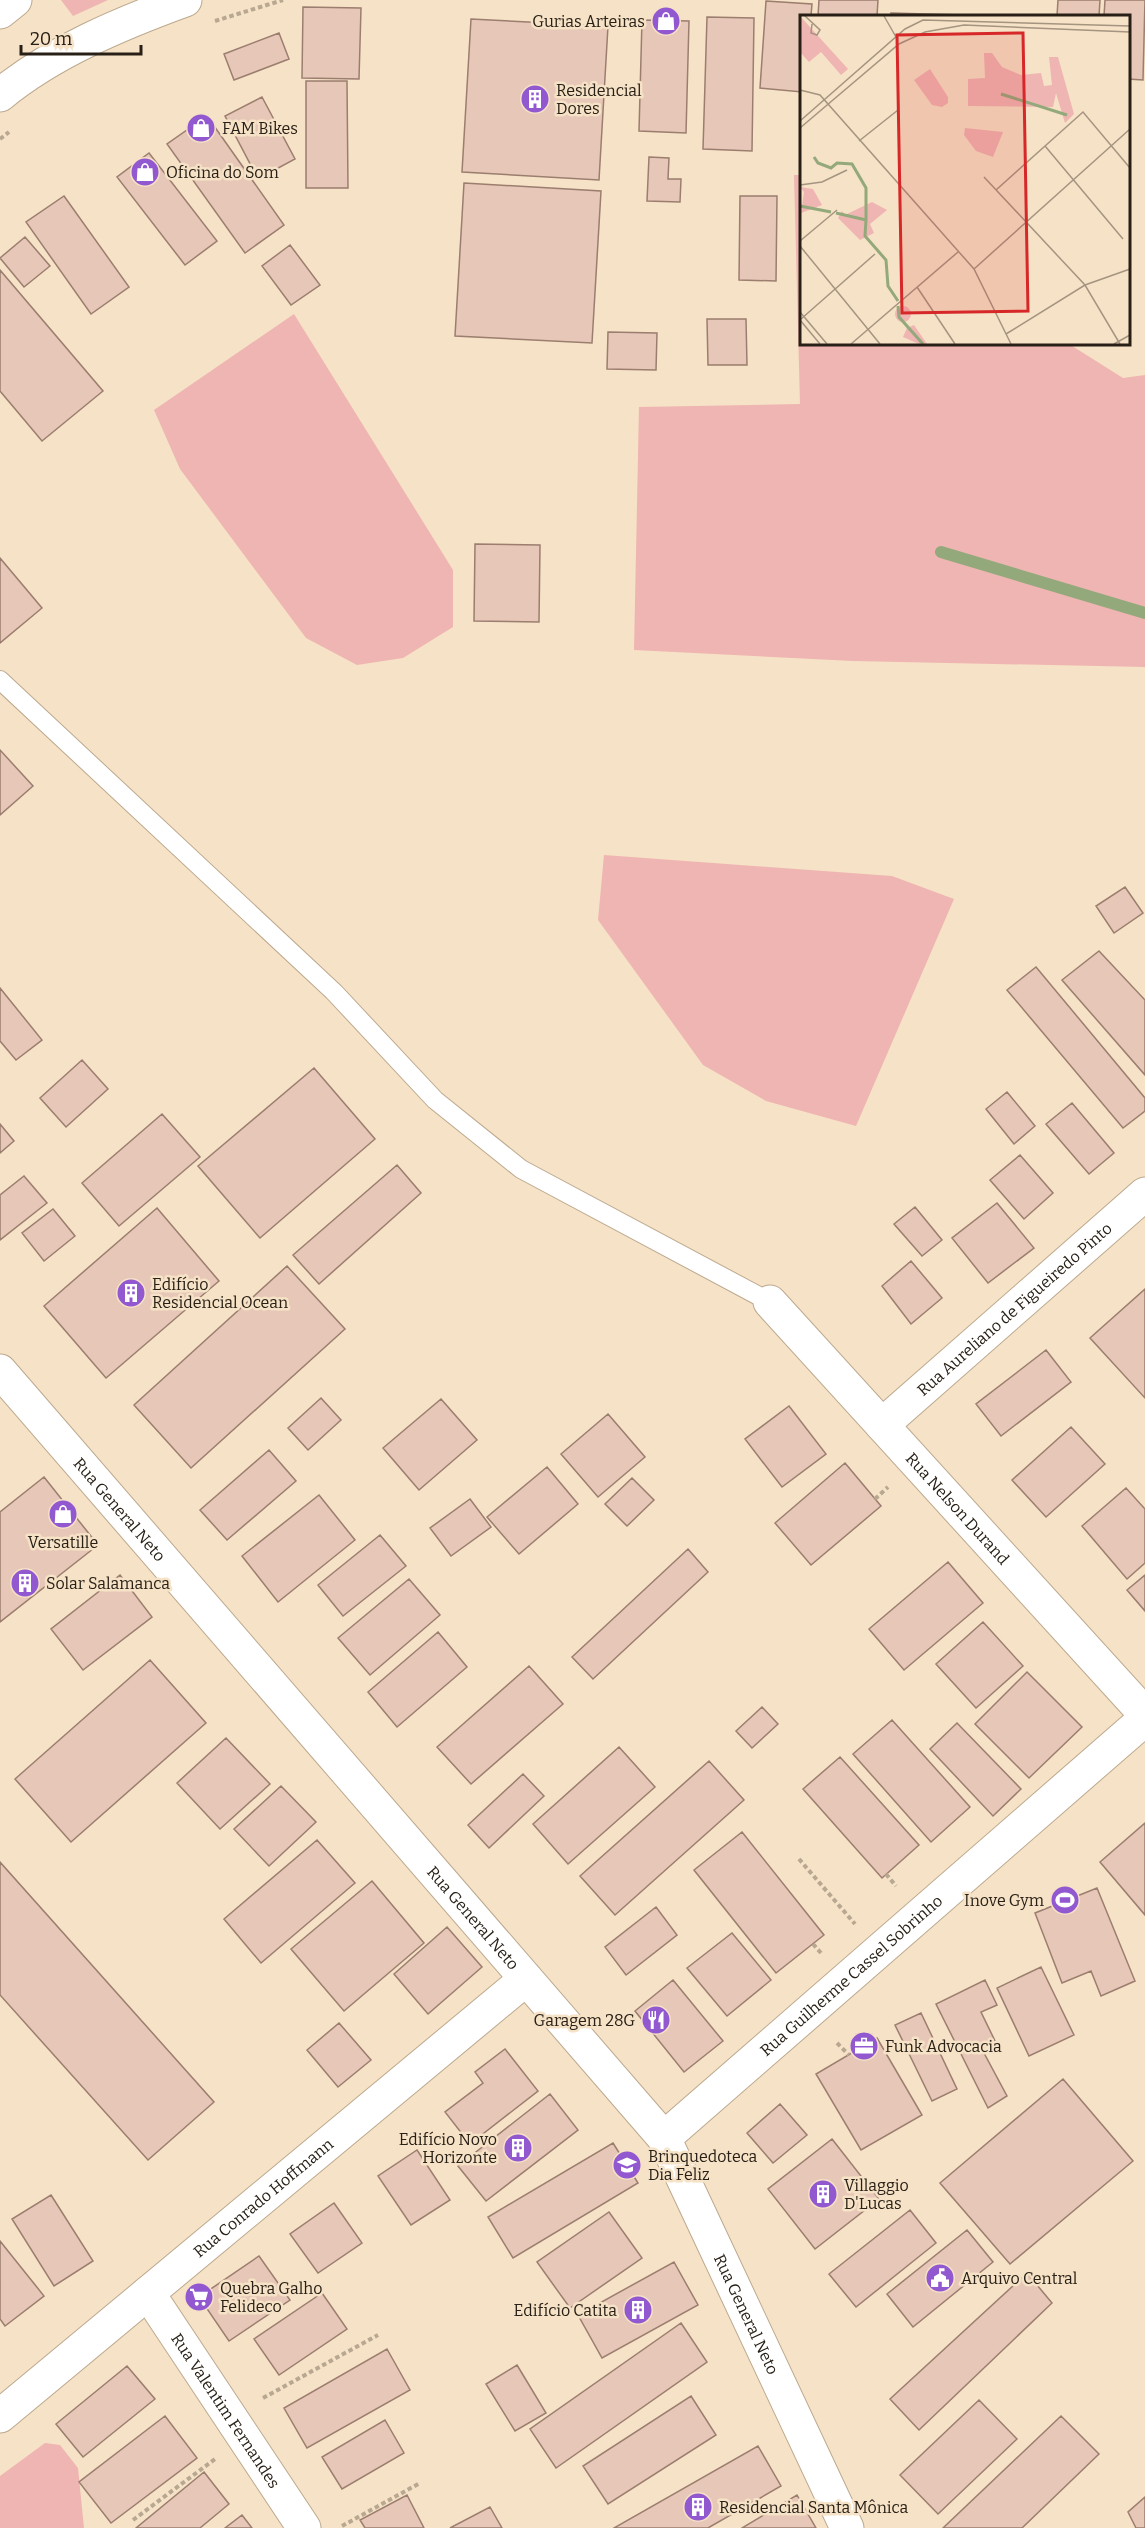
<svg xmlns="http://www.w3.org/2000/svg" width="1145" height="2528" font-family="Bitter,serif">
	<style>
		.green { fill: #efb5b2 }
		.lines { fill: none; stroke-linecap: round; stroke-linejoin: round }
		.stream { stroke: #93a97b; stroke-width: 12 }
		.building { fill: #e7c7b7; stroke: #9b7e6f; stroke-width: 1.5 }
		.service-casing { stroke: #bca98e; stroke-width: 20 }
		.minor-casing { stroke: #bca98e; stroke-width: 35 }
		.tertiary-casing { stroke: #bca98e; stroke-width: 35 }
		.secondary-casing { stroke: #bca98e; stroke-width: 35 }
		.primary-casing { stroke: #bca98e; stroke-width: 35 }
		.path { stroke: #b8a791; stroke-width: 4; stroke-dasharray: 4.5 3; stroke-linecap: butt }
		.service { stroke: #fff; stroke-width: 18 }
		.minor { stroke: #fff; stroke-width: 33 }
		.tertiary { stroke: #fff; stroke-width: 33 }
		.secondary { stroke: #fff; stroke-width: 33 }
		.primary { stroke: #fff; stroke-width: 33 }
		.labels { text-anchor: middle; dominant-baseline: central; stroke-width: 5; stroke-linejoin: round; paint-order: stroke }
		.poi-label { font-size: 16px; fill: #282016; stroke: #f6e2c6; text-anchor: start }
		.street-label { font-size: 16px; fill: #282016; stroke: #f6e2c6 }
		.inset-river { fill: none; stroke: #93a97b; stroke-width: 3 }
		.inset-road { fill: none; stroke: #a49480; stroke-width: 1.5 }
		.view { fill: #d62828; fill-opacity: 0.15; stroke: #d62828; stroke-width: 3 }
		.inset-edge { fill: none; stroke: #282016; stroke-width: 3 }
	</style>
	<rect width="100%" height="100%" fill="#f6e2c6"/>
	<path class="green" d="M61,0H108L73,16Z
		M794,175H802V344H1069L1123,378L1145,375V667L853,661L634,650L639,407L800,404Z
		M294,314L453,570V627L403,658L357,665L306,638L180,469L154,410Z
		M604,855L892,876L954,899L856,1126L766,1101L703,1065L598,920Z
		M45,2443L60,2445L78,2468L84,2528H0V2476Z"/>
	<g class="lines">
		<path class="stream" d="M941,552L1145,613"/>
	</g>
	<path class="building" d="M819,0H878L877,16H818Z
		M1058,0H1100L1099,16H1057Z
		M1105,0H1145L1143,80L1128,79V16H1104Z
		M766,1L812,4L811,16H802V92L760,88Z
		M303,7L361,8L359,79L302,78Z
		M891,13L963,15V16H891Z
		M707,17L754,18L752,151L703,149Z
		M471,19L608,26L599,180L462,172Z
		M642,20L689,21L686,133L639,131Z
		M279,33L289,59L234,80L224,54Z
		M306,81H347L348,188H306Z
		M262,97L295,159L258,179L225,116Z
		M207,116L284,225L245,253L167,144Z
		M149,153L217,241L185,265L117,177Z
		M649,157L669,158L668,179H681L680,202L647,201Z
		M464,183L601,191L592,343L455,336Z
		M64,196L129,287L91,314L26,222Z
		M740,196H777L776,281L739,280Z
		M25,237L50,266L24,287L0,258Z
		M290,245L320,285L291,305L262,266Z
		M0,270L103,391L42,441L0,391Z
		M707,319H746L747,365H708Z
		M608,332L657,333L656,370L607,369Z
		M475,544L540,545L539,622L474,621Z
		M0,558L42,608L0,643Z
		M0,750L33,786L0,815Z
		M1125,887L1143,913L1114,933L1096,906Z
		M1099,951L1145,1000V1075L1062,980Z
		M1036,967L1145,1098V1111L1123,1128L1007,990Z
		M0,988L42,1040L16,1060L0,1041Z
		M82,1060L108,1089L66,1127L40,1098Z
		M314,1068L375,1139L260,1238L198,1166Z
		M1007,1092L1035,1126L1014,1144L986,1109Z
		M1072,1103L1114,1153L1089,1174L1046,1124Z
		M162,1114L200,1157L119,1226L82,1183Z
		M0,1124L14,1141L0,1153Z
		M1020,1155L1053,1193L1024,1219L990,1180Z
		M397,1165L421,1193L319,1284L293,1255Z
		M24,1176L47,1203L0,1240V1195Z
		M997,1203L1034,1248L988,1283L952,1238Z
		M915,1207L942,1240L922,1256L894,1224Z
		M157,1208L219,1281L106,1378L44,1306Z
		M53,1209L75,1236L44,1261L22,1233Z
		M911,1261L942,1298L911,1324L882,1286Z
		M287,1266L345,1329L191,1468L134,1405Z
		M1145,1289V1398L1090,1338Z
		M1046,1350L1071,1382L1001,1436L976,1404Z
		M321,1398L341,1420L308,1450L288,1428Z
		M441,1399L477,1440L419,1490L383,1448Z
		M789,1406L826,1454L782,1487L745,1439Z
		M608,1414L645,1457L598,1497L561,1454Z
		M1071,1427L1105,1464L1046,1517L1012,1480Z
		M269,1450L296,1481L227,1540L200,1510Z
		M845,1463L881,1506L811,1565L775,1523Z
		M547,1467L578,1504L519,1554L487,1517Z
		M44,1477L98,1545L0,1622V1512Z
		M632,1478L654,1500L627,1526L605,1504Z
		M1126,1488L1145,1509V1563L1127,1579L1082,1526Z
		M319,1495L355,1540L278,1602L242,1556Z
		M470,1499L491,1527L451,1556L430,1528Z
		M380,1535L406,1566L343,1616L318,1585Z
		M688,1549L708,1572L593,1679L572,1657Z
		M948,1562L983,1603L904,1670L869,1629Z
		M120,1575L152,1617L83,1670L51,1629Z
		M1145,1575V1611L1127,1590Z
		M409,1579L440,1615L370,1675L338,1638Z
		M983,1622L1023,1666L976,1708L936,1664Z
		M438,1632L467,1667L397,1727L368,1692Z
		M150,1660L206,1723L71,1842L15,1779Z
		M529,1666L563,1704L471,1784L437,1747Z
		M1027,1672L1082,1727L1029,1778L975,1724Z
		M762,1707L778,1724L752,1748L736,1731Z
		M892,1720L970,1807L931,1842L853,1754Z
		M957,1723L1021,1789L993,1816L930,1749Z
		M226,1738L270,1784L220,1829L177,1783Z
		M619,1747L655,1787L568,1864L533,1824Z
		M840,1757L919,1845L882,1878L803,1789Z
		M709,1761L744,1800L615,1915L580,1876Z
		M523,1774L544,1796L489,1848L468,1825Z
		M281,1786L316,1822L269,1866L234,1829Z
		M1145,1823V1915L1100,1862Z
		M742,1832L824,1935L776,1973L694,1870Z
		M317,1840L355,1883L261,1963L224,1919Z
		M0,1862L214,2102L148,2160L0,1995Z
		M372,1881L424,1943L344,2011L291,1949Z
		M1097,1888L1135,1981L1101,1996L1091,1971L1062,1983L1035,1913Z
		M656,1907L677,1935L626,1975L605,1947Z
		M447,1927L482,1967L428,2014L394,1974Z
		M732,1933L771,1980L727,2016L687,1968Z
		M1041,1967L1074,2035L1029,2056L997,1988Z
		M673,1980L723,2041L684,2072L635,2011Z
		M985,1980L997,2005L981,2012L997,2045L984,2053L1007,2096L988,2108L936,2004Z
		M921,2013L957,2089L932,2101L895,2025Z
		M339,2023L371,2060L338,2087L307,2050Z
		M877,2038L922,2115L861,2150L816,2074Z
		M505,2049L538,2091L470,2144L445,2112L483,2083L475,2072Z
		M1063,2079L1133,2161L1010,2264L940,2183Z
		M550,2094L578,2130L486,2201L458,2166Z
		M780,2104L807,2135L773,2163L747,2133Z
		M832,2139L879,2199L815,2249L768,2189Z
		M613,2143L638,2183L513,2258L488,2217Z
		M417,2150L450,2200L411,2225L378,2176Z
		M51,2195L93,2261L54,2286L12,2219Z
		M334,2203L362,2243L318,2273L290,2234Z
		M910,2210L936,2243L856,2307L829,2274Z
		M609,2212L642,2258L570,2308L537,2262Z
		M967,2230L993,2262L913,2327L887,2294Z
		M0,2241L44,2296L5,2326L0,2319Z
		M259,2256L290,2300L229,2341L199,2297Z
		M674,2262L698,2305L602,2358L578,2315Z
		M1027,2273L1052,2303L919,2430L890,2399Z
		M322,2293L347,2329L279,2375L254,2339Z
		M681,2323L707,2362L556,2468L530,2429Z
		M387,2349L410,2390L307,2448L284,2408Z
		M517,2365L546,2413L515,2431L486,2384Z
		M127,2366L155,2399L83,2457L56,2424Z
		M691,2396L716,2435L608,2504L583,2466Z
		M979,2400L1017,2439L938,2514L900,2475Z
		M165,2416L197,2458L111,2523L79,2482Z
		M1061,2416L1099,2454L1022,2528H943Z
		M385,2420L404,2453L342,2489L322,2457Z
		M758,2446L781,2486L708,2528H614Z
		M204,2472L229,2504L200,2528H136Z
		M407,2495L424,2528H365L360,2520Z
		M797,2495L816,2528H742Z
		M1145,2497V2528H1136L1128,2512Z
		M490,2507L502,2528H450Z
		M242,2515L252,2528H225Z"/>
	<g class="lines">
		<g class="service-casing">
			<path id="service" d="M0,680L334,992L435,1100L521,1169L770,1302"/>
		</g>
		<g class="minor-casing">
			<g id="minor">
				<path id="s1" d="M770,1302L1145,1714"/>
				<path id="s2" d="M882,1425L1145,1194"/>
				<path id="s3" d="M148,2293L304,2528"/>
			</g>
		</g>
		<g class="tertiary-casing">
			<g id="tertiary">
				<path id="s4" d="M664,2138L1145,1719"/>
				<path id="s5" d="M0,2416L526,1979"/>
			</g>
		</g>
		<g class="secondary-casing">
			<g id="secondary">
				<path id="s6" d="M0,1371L664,2138L847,2528"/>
			</g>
		</g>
		<g class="primary-casing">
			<path id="primary" d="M0,12L15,0
				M0,95C52,52 122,23 185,0"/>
		</g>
		<path class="path" d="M215,21L283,0
			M0,139L9,132
			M875,1499L888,1487
			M799,1859L855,1924
			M886,1874L896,1886
			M813,1944L821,1953
			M837,2043L849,2055
			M263,2398L378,2335
			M133,2520L215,2459
			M342,2526L420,2483"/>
		<use href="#service" class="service"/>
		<use href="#minor" class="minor"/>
		<use href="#tertiary" class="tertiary"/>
		<use href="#secondary" class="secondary"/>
		<use href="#primary" class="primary"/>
	</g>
	<defs>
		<g id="shop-disc" transform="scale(1.5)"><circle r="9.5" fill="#9258d0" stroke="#f6e2c6"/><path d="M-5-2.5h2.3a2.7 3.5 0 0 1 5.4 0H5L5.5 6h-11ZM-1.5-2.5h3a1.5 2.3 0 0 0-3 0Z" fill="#fff"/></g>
		<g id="building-disc" transform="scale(1.5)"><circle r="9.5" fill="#9258d0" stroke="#f6e2c6"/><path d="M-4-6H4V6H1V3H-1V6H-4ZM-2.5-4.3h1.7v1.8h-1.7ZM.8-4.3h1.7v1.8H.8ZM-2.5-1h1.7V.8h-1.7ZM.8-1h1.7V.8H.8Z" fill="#fff"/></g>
		<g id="stadium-disc" transform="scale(1.5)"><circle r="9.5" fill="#9258d0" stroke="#f6e2c6"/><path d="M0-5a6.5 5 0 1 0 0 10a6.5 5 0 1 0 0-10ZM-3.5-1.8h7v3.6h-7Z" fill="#fff"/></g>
		<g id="restaurant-disc" transform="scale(1.5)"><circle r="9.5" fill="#9258d0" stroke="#f6e2c6"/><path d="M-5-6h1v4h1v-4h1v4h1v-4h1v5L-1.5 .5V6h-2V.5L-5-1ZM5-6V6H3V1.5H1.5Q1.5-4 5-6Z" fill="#fff"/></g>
		<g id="office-disc" transform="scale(1.5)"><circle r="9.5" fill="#9258d0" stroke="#f6e2c6"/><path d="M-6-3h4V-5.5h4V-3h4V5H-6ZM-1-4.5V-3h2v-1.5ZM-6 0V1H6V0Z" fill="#fff"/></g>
		<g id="school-disc" transform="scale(1.5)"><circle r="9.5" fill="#9258d0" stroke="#f6e2c6"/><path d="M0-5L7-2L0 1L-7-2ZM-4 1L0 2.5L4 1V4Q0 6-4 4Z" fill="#fff"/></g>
		<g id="civic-disc" transform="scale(1.5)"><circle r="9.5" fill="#9258d0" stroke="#f6e2c6"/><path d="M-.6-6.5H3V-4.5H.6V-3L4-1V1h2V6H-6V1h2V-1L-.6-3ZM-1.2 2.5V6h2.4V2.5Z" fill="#fff"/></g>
		<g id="supermarket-disc" transform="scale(1.5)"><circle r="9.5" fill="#9258d0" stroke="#f6e2c6"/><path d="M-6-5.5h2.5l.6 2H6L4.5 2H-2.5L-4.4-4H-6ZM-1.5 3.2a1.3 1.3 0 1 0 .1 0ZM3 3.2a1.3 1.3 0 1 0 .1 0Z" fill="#fff"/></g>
	</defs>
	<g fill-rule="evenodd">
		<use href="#shop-disc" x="666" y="21"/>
		<use href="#building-disc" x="535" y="99"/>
		<use href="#shop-disc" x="201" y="128"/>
		<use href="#shop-disc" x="145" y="172"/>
		<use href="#building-disc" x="131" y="1293"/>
		<use href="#shop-disc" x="63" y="1514"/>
		<use href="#building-disc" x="25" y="1583"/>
		<use href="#stadium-disc" x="1065" y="1900"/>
		<use href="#restaurant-disc" x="656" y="2020"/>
		<use href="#office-disc" x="864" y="2046"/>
		<use href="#building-disc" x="518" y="2148"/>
		<use href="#school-disc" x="627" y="2165"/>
		<use href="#building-disc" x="823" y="2194"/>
		<use href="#civic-disc" x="940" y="2278"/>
		<use href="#supermarket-disc" x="199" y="2297"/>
		<use href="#building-disc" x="638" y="2310"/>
		<use href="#building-disc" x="698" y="2507"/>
	</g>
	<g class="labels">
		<g class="poi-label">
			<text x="645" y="21" text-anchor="end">Gurias Arteiras</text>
			<text x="556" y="90">Residencial<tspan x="556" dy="18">Dores</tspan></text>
			<text x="222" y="128">FAM Bikes</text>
			<text x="166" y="172">Oficina do Som</text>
			<text x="152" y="1284">Edifício<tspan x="152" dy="18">Residencial Ocean</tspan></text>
			<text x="63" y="1542" text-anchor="middle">Versatille</text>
			<text x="46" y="1583">Solar Salamanca</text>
			<text x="1044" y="1900" text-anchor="end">Inove Gym</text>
			<text x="635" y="2020" text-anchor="end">Garagem 28G</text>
			<text x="885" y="2046">Funk Advocacia</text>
			<text x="497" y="2139" text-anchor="end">Edifício Novo<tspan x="497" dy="18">Horizonte</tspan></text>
			<text x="648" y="2156">Brinquedoteca<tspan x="648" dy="18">Dia Feliz</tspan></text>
			<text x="844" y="2185">Villaggio<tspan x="844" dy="18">D'Lucas</tspan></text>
			<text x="961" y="2278">Arquivo Central</text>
			<text x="220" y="2288">Quebra Galho<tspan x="220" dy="18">Felideco</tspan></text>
			<text x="617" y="2310" text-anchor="end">Edifício Catita</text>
			<text x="719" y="2507">Residencial Santa Mônica</text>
		</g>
		<g class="street-label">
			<text stroke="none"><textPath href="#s2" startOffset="176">Rua Aureliano de Figueiredo Pinto</textPath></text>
			<text stroke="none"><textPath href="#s1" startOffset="279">Rua Nelson Durand</textPath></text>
			<text stroke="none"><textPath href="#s6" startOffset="183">Rua General Neto</textPath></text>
			<text stroke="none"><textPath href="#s6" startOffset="723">Rua General Neto</textPath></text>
			<text stroke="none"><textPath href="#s4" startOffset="248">Rua Guilherme Cassel Sobrinho</textPath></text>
			<text stroke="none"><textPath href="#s5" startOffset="342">Rua Conrado Hoffmann</textPath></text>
			<text stroke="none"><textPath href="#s6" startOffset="1209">Rua General Neto</textPath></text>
			<text stroke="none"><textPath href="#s3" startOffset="141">Rua Valentim Fernandes</textPath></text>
		</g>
	</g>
	<g transform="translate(800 15)">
		<rect width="330" height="330" fill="#f6e2c6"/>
		<path d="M0,1L48,54L41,60L21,37L9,47L0,37ZM184,38H192L202,52L221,60L241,58L244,71L252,70L249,42H258L274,99L265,108L256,78L253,92L168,91V64L185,63ZM130,54L148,82V88L142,92L132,90L114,65ZM165,113L203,117L193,142L176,136L164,120ZM0,172L13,174L22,190L1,198L4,177ZM72,187L87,195L70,209L74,218L60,225L38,203L42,196L45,200ZM95 299a8 8 0 1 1 16 0a8 8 0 1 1-16 0ZM114,310L127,329H134H119L103,322L107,313Z" fill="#efb5b2"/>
		<path class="inset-river" d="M201,79L267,100M14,142L18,148L31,153L37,148L52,149L66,173V204M0,191L31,197M36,198L66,205L65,221L86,245L88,271L98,286M98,291L99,302L123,329"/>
		<path class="inset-road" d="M5,1L20,15L17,20L11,18L12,9M84,1L96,22M0,75L20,80L174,254L211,329M0,106L105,14L123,5L330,11M0,113L99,29L125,17L164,10L330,17M59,126L98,95M245,131L323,224M184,162L285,270L320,329M0,170L22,167L47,155M196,175L283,97L330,153M0,226L37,195M0,231L80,329M174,254L330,114M117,272L155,329M0,297L27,329M1,304L75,239M0,305L20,329M206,319L285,270L330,254M51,329L158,237M314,329L330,320"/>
		<path class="view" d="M223,18L228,296L102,298L97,20Z"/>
		<rect width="330" height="330" class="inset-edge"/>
	</g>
	<path d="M21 45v9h120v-9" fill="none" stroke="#282016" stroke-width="3"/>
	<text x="30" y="45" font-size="18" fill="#282016" stroke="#f6e2c6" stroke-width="4.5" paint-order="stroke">20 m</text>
</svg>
